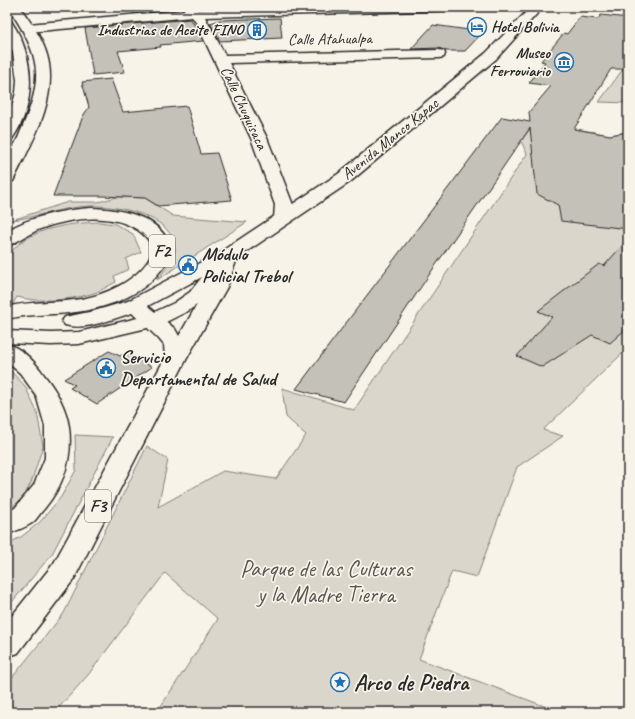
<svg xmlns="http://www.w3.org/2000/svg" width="635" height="719" font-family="Caveat,sans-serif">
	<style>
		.green { fill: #dad6cc; stroke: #82807c }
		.building { fill: #c4c1b9; stroke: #2b2b2b }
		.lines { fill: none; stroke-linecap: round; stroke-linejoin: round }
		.minor-casing { stroke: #2b2b2b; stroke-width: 3 }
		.major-casing { stroke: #2b2b2b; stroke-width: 3 }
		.highway-casing { stroke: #2b2b2b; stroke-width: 3 }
		.minor { fill: #f7f3e8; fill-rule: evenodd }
		.major { fill: #f7f3e8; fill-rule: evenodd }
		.highway { fill: #f7f3e8; fill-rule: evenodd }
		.labels { text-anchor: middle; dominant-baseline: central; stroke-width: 3.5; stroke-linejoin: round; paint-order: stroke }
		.far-poi-label { font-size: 16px; font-weight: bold; fill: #2b2b2b; stroke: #f7f3e8; text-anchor: end }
		.far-street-label { font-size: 16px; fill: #2b2b2b; stroke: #f7f3e8 }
		.shield { fill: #f7f3e8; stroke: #686764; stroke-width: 1 }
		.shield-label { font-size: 18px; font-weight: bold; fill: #2b2b2b }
		.poi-label { font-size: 19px; font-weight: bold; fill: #2b2b2b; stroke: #f7f3e8; text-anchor: start }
		.near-park-label { font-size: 23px; fill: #575653; stroke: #f7f3e8 }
		.near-poi-label { font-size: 23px; font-weight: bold; fill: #2b2b2b; stroke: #f7f3e8; text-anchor: start }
	</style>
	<rect width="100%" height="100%" fill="#f7f3e8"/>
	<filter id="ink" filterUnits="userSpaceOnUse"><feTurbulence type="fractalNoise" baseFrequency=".025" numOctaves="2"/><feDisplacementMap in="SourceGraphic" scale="8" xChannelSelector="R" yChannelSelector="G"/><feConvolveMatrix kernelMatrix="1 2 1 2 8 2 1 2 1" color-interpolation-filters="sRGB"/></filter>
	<g filter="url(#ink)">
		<path class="green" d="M623,69H628V103L599,102Z
			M548,124L610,135L628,132V348L543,430L563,436L517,467L477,577L452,571L419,659L560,712H157L218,619L165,573L88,675L55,712H7V684L64,613L147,446L168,460L158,507L223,471L276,479L306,435L286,417L282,388L354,410L527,154L521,141L530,129L544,131Z
			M117,197L145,198L173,216L247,222L157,280C163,271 175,260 175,249C174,215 116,205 90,206C63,207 38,217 12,220L68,202H98Z
			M99,222L115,224L133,234L141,252L126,259L129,269L114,276L116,282C108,286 99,292 91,294C68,300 40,303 17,297L7,314C7,302 4,272 7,262C16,229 71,223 99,222Z
			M7,367L25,386L37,412L43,446L31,483L22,499L7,511Z
			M75,435L113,437L52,554L7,608V544L21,537L40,522L61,497L76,470Z"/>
		<path class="building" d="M131,7H180L182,9L133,13Z
			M601,15L628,18V69H611L574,129L610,135L628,132V229L561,221L558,205L537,194L530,128L431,272L344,402L296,389L502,117L530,122L529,112L551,86L529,83L545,62L541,61L564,33L567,34L580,17L598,19Z
			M280,18L282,38L220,41L210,23L220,20Z
			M191,19L203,41L160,45L161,47L118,51L125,72L93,75L85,28Z
			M433,25L483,32L465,51H446L439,48L411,49Z
			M111,79L123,112L187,106L201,154L217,153L232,200L158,206L145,198L102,196H53L83,116L89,107L82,82Z
			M628,239V327L610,343L592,335L542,367L517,356L552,317L538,311L599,264L604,266Z
			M109,351L120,356L126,353L152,367L97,404L70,388L75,385L64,379Z"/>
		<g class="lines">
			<g class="minor-casing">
				<path id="minor" d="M182,7H195L198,10L323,7H467L465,9L461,10L205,17L225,55L439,50L444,51L445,54L444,57L439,58L229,63L267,138L293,205L292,218L289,222L283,223L277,222L274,218L275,205L251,138L195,20L192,17L28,32L24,31L22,28L24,25L28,24L185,10Z"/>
			</g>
			<g class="major-casing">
				<path id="major" d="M8,7H20C30,22 42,37 47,55C59,96 33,141 15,177L13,181L7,182C7,175 5,167 7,160C10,151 17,142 20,133C45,76 41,57 8,7Z
					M531,7H543L496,59L350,182L234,260L232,265L204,300L188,311L160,325L79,344L51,345L7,343V331L51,333L79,332L146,316L174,303L190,292L202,277L142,309L135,311L128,309L125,305L128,301L222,251L338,174L486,53Z
					M7,20L11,21C35,56 37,104 12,139L7,141V121L16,93L17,80L13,53L7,36Z
					M7,344C22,348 35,362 44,375C56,390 66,407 69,427C73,458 64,485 44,509C40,513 37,519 32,523C24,528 16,531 7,534V512L15,508L34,485L45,458V426L36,395L20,373L7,362Z"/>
			</g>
			<g class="highway-casing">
				<path id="highway" d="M91,208C121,209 164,216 171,251C170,259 163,268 157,275C136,299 99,310 68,313C48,315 27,314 7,319V307C29,301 52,303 74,300C103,297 141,280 153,252C152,242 146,236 138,230C111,212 72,218 43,228C30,232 19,242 7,246V231C31,216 63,210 91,208Z
					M229,249L236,251L238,255L227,287L187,358L74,579L18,653L7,657V622L54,563L165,358L164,345L159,339L132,313C111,319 86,331 65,325L62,321L65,317L94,311L135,299L142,301L175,329L179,336L207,287L220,255L222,251Z"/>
			</g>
			<use href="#minor" class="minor"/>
			<use href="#major" class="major"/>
			<use href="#highway" class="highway"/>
		</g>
	</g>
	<defs>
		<g id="hotel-ring" transform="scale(1)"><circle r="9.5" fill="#f7f3e8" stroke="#1f6fb2" stroke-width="1.5"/><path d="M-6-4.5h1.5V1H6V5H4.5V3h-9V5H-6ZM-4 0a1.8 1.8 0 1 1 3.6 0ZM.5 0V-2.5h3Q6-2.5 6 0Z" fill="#1f6fb2"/></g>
		<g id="building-ring" transform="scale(1)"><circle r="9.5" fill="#f7f3e8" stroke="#1f6fb2" stroke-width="1.5"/><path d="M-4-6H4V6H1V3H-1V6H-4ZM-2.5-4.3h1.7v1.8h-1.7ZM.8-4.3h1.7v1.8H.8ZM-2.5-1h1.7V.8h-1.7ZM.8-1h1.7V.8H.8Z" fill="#1f6fb2"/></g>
		<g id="museum-ring" transform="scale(1)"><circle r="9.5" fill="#f7f3e8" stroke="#1f6fb2" stroke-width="1.5"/><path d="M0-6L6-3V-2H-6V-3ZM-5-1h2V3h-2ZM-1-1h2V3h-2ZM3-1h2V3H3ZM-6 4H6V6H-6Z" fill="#1f6fb2"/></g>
		<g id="civic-ring" transform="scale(1)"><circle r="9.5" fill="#f7f3e8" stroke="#1f6fb2" stroke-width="1.5"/><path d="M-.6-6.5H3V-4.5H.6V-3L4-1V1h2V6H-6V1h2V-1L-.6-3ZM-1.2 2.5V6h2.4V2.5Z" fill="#1f6fb2"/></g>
		<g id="sight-ring" transform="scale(1)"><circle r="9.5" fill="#f7f3e8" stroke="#1f6fb2" stroke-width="1.5"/><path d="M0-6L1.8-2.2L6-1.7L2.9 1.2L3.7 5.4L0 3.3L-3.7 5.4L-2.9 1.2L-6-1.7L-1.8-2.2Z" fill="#1f6fb2"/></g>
	</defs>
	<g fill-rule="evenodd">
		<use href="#hotel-ring" x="477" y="27"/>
		<use href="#building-ring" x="257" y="30"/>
		<use href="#museum-ring" x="564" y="62"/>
		<use href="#civic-ring" x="188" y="265"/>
		<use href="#civic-ring" x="106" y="368"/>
		<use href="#sight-ring" x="340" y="682"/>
	</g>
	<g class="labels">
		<g class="far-poi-label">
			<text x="491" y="27" text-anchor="start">Hotel Bolivia</text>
			<text x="243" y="30">Industrias de Aceite FINO</text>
			<text x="550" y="53">Museo<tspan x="550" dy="18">Ferroviario</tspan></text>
		</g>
		<g class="far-street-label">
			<text transform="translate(330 39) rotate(-1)">Calle Atahualpa</text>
			<text transform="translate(244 108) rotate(65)">Calle Chuquisaca</text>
			<text transform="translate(390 139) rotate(-39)">Avenida Manco Kapac</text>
		</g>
		<g class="shield">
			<rect x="149" y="235" width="26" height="32" rx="3"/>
			<rect x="85" y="490" width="26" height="32" rx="3"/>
		</g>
		<g class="shield-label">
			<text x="162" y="251">F2</text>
			<text x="98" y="506">F3</text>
		</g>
		<g class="poi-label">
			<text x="202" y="254">Módulo<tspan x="202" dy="22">Policial Trebol</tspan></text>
			<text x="120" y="357">Servicio<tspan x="120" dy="22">Departamental de Salud</tspan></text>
		</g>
		<g class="near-park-label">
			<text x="326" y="568">Parque de las Culturas<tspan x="326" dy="26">y la Madre Tierra</tspan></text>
		</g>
		<g class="near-poi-label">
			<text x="354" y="682">Arco de Piedra</text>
		</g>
	</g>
	<rect width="635" height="719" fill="none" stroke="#f7f3e8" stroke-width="24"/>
	<rect x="12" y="12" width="611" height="695" fill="none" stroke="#2b2b2b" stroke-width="1.5" filter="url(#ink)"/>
</svg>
